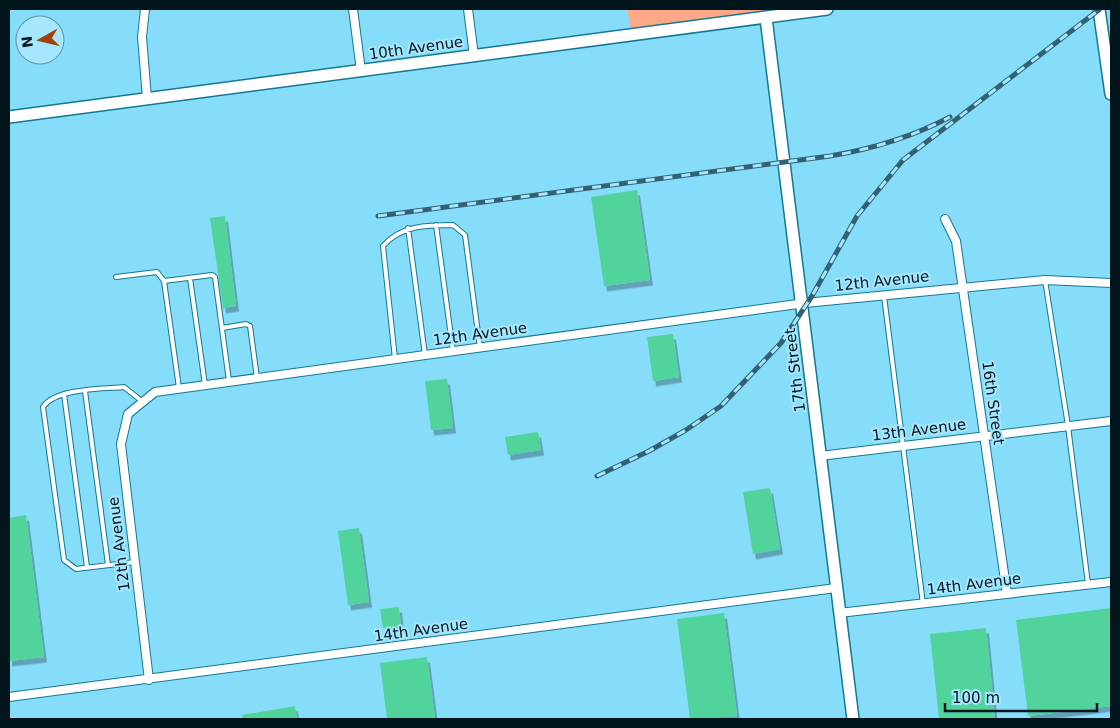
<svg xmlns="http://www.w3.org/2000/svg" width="1120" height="728" font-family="'DejaVu Sans',sans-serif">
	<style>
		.green { fill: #fda989 }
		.building { fill: #51d49c; filter: url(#shadow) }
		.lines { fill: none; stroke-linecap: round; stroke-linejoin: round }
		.lane-casing { stroke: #137893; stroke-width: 6 }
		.street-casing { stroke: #137893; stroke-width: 10 }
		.secondary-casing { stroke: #137893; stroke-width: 14 }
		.lane { stroke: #fff; stroke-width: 4 }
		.street { stroke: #fff; stroke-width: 8 }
		.secondary { stroke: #fff; stroke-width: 11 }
		.rail-casing { stroke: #336171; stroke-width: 5 }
		.rail { stroke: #a4e7ff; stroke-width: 3; stroke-dasharray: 9; stroke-linecap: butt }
		.labels { text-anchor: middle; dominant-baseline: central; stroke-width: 4; stroke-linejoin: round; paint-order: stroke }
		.street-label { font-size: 15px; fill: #00141c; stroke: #a4e7ff }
	</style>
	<defs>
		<filter id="shadow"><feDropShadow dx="3" dy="5.5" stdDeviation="0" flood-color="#0004"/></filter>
	</defs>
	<rect width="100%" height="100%" fill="#86ddfa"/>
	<path class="green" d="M627,9H827L632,35Z"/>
	<path class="building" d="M637,190L650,280L604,286L591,197Z
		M225,216L236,306L223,308L210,218Z
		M673,334L679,377L653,381L647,337Z
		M447,379L453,428L431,430L425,381Z
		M538,432L541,450L508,455L505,437Z
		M770,488L780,549L753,554L743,492Z
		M26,515L44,657L9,661V518Z
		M359,528L369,602L348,605L338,531Z
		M399,607L401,626L383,628L380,609Z
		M1111,608V706L1028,716L1016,620Z
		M724,613L737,716L690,719L677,619Z
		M986,628L995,719H939L930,634Z
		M427,657L435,718L387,719L380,663Z
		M295,706L297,719H243L242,715Z"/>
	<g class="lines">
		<g class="lane-casing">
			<path id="lane" d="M436,225L453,351
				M408,228L425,355
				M116,277L157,272L164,281
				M190,278L205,385
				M1045,280L1068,426L1088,584
				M884,296L923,604
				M222,328L246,324L250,326L257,378
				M395,359L383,246C401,225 428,225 453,225L465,235L480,348
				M179,388L164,281L212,275L215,277L229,381
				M85,391L108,565
				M64,394L87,567
				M135,562L76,569L64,560L43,407C56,388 103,389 124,387L143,402"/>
		</g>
		<g class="street-casing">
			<path id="street" d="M145,9L142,37L147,98
				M353,9L361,71
				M468,9L474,56
				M945,219L956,241L1007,594
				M820,456L1111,421
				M839,613L1111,582
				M149,680L121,444L128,414L155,392L805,303L1045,280L1111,283
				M9,697L836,588"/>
		</g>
		<g class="secondary-casing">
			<path id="secondary" d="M1099,9L1111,94
				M766,18L853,719
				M9,117L827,9"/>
		</g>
		<use href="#lane" class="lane"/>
		<use href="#street" class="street"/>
		<use href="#secondary" class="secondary"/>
		<g class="rail-casing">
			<path id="rail" d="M378,216L830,156C872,149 912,137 950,117
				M597,476L649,451L686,430L721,406L781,343L812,296L857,216L903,160L1100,9"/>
		</g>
		<use href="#rail" class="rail"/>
	</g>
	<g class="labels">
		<g class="street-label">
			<text transform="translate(416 48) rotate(-8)">10th Avenue</text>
			<text transform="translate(882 281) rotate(-6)">12th Avenue</text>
			<text transform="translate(480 334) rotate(-8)">12th Avenue</text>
			<text transform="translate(795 370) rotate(-97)">17th Street</text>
			<text transform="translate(993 403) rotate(82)">16th Street</text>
			<text transform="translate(919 430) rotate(-7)">13th Avenue</text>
			<text transform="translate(119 544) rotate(-97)">12th Avenue</text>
			<text transform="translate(974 584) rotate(-7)">14th Avenue</text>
			<text transform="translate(421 630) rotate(-8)">14th Avenue</text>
		</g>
	</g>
	<rect width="1120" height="728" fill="none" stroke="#00141c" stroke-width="20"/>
	<g transform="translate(40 40) rotate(262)"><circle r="24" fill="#a4e7ff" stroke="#6293a4"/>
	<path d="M0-4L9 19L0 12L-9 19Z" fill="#a43f0e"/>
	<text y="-8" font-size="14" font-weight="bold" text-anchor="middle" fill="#00141c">N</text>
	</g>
	<path d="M945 703v8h152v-8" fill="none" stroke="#00141c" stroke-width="2.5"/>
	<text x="952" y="703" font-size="15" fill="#00141c" stroke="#a4e7ff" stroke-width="4" paint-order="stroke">100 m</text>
</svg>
